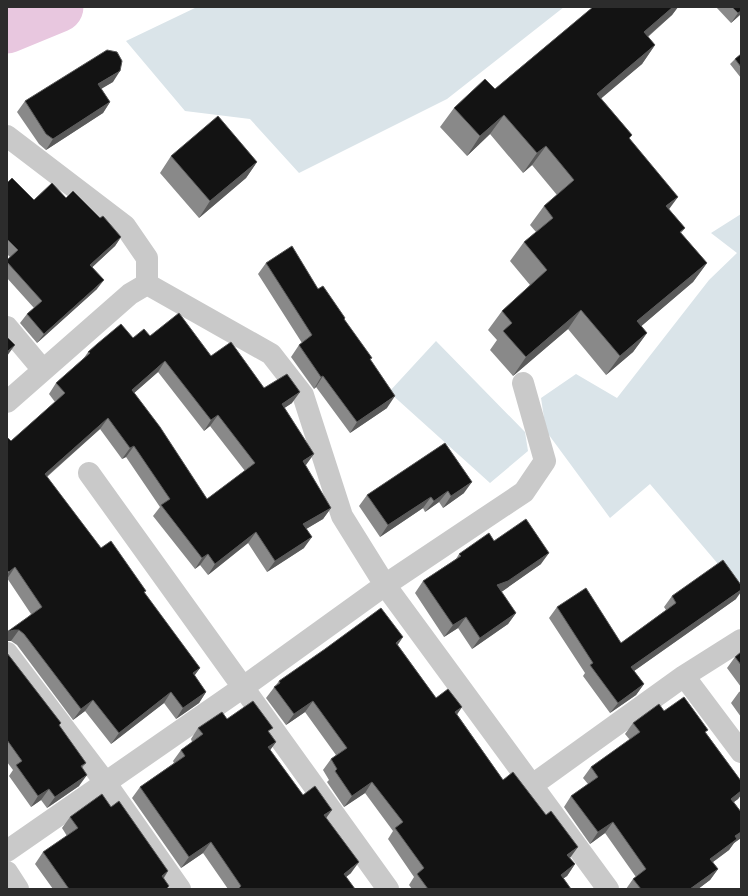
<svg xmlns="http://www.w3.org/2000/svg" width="748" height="896" font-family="Inter,sans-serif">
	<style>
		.green { fill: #dae4e9 }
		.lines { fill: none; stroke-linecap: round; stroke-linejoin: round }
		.river { stroke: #e8c7df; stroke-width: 51 }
		.street { stroke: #c9c9c9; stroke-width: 22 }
		.wall { fill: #898989; fill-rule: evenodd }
		.shaded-wall { fill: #5a5a5a }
		.building { fill: #131313; stroke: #5a5a5a; fill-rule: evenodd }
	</style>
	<rect width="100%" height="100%" fill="#fff"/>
	<path class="green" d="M197,7H564L447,99L299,173L250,119L185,111L126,41Z
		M741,214V591L650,484L610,518L546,431L541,398L576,374L617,398L709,280L737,253L711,233Z
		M436,341L525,432L528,451L490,483L389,392Z"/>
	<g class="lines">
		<path class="river" d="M7,28L58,7"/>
		<path class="street" d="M7,136L125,226L147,258V284
			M7,327L43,370
			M7,402L130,294L147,284L271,354L303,395L342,516L385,585L608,889
			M89,473L388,889
			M7,653L105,782L180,889
			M684,676L741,752
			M531,786L684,676L741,640
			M7,851L242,688L385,585L524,492L545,461L523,383
			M7,872L18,889"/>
	</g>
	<path class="wall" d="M593,7H678L672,15L648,37L655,45L642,64L601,98L632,135L629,139L669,209L685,228L681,233L707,263L693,282L641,326L647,333L633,352L606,375L568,329L513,376L490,350L497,340L488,330L502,311L530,285L510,261L524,242L536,232L530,225L544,206L557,195L532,165L523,173L490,134L467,156L440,127L454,108L495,89Z
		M716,7H741V14L731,23Z
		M741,54V78L730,64L735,59Z
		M113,82L101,88L110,102L103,113L46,150L39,144L17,112L25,101Z
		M171,156L257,162L246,178L199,218L160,173Z
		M7,183L34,200L66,198L100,218L121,237L115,246L92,267L97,289L37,343L20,323L27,314L34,308L7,278V260L10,257L7,254Z
		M266,263L318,289L344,319L370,360L387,408L350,433L316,387L314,389L291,357L299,345L302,343L258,274Z
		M150,336L211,356L264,388L292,403L284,408L306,465L305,466L331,508L323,519L306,529L304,548L267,572L248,543L208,575L200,565L195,569L153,516L160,507L126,457L122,459L100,429L47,477L101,548L144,593L200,668L194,675L206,692L199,703L176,719L164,703L111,744L85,711L73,720L17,645L11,641H7L31,614L7,578V579V437L11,441L55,402L49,394L56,383L84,358L88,352L133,338ZM158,372L204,431L210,426L245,471L207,499L134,393Z
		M445,443L464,493L443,508L439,502L425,512L423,508L380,537L359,506L367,495Z
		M494,541L541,564L501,592L516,613L508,624L472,649L458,628L444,637L415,593L423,581L456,559L459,554Z
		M672,596L736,599L634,671L644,684L636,695L610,713L583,676L585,673L549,618L557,607L621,643L666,610L664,607Z
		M398,645L436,698L462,707L457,714L503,780L575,864L567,876L563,878L571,889H412L409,885L414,877L388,839L393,831L365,793L344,807L327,782L329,780L323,770L331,759L336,755L305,712L286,725L266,698L279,681Z
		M741,652V687L727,668L735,657Z
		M7,653L61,723L59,726L86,763L82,768L79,786L47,808L41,800L31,807L9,776L13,770L7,762Z
		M741,691V717L731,703L739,692Z
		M664,711L706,733L741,781V795L738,799L734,802L741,812V838L734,843L729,850L713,862L718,869L710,880L698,889H626L633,879L636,877L605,833L590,844L564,807L571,796L588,784L583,778L591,767L630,740L625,734L633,723Z
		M227,719L270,733L276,742L270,750L303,795L326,818L351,873L346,877L355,889H228L203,853L181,868L132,798L140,787L174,763L173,761L181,750L192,742L191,739L198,728Z
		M111,807L168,871L164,878L168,889H53L35,864L43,852L67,836L62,828L70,817Z"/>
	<path class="shaded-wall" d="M673,7H678L672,15L631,51L644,32Z
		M741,11V14L731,23L738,13Z
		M655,45L642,64L584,113L597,94Z
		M120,71L113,82L91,95L98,84Z
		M110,102L103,113L46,150L53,139Z
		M504,115L490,134L467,156L480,136Z
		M546,146L532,165L523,173L537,153Z
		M257,162L246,178L199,218L210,201Z
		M678,197L664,216L666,206Z
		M121,237L115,246L84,275L90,265Z
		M707,263L693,282L624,341L637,321Z
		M104,280L97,289L37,343L44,334Z
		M581,310L568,329L513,376L526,357Z
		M647,333L633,352L606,375L620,356Z
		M15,345L7,356V352Z
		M165,361L158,372L125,401L132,390Z
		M323,376L316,387L314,389L321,377Z
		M300,392L292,403L274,415L282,404Z
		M395,396L387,408L350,433L357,422Z
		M218,415L210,426L204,431L211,420Z
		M108,418L100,429L37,485L45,474Z
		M134,446L126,457L122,459L130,448Z
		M314,454L306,465L295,472L303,461Z
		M472,482L464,493L443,508L451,496Z
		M448,491L439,502L425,512L434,501Z
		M431,497L423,508L380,537L388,525Z
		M331,508L323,519L296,535L303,524Z
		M256,532L248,543L208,575L215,564Z
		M312,537L304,548L267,572L275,561Z
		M549,553L541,564L500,593L497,585Z
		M208,554L200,565L195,569L202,558Z
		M15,567L7,579V574L9,572Z
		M741,590V592L736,599L624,678L631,667Z
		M516,613L508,624L472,649L480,638Z
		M466,617L458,628L444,637L453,625Z
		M14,630H19L11,641H7V632Z
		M403,637L395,649L396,643Z
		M200,668L192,679L193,673Z
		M644,684L636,695L610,713L618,703Z
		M171,692L164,703L111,744L119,733Z
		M206,692L199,703L176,719L183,708Z
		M93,700L85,711L73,720L81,709Z
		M313,701L305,712L286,725L294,714Z
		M462,707L454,719L455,712Z
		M276,742L268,753V747Z
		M87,775L79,786L47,808L55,797Z
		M372,782L365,793L344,807L352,796Z
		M49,789L41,800L31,807L38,796Z
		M741,791V795L738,799L723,810L731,799Z
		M332,810L324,821V815Z
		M613,822L605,833L590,844L598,832Z
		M741,832V838L734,843L729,850L702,870L710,859L735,836Z
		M211,842L203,853L181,868L189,857Z
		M578,847L570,858L567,855Z
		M359,862L351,873L336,885L344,874Z
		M575,864L567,876L553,886L561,875Z
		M718,869L710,880L698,889H690Z
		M168,871L160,883L162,876Z"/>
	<path class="building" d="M593,7H673L644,32L655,45L597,94L632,135L629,138L678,197L666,206L685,228L680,232L707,263L637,321L647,333L620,356L581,310L526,357L503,331L512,323L502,311L547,270L524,242L553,218L544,206L574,180L546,146L537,153L504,115L480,136L454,108L485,79L495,89Z
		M732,7H741V11L738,13Z
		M107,50L117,52L122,61L120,71L98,84L110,102L53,139L46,134L25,101Z
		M741,54V67L735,59Z
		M218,116L257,162L210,201L171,156Z
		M12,178L34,200L52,183L66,198L73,191L100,218L103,216L121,237L90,265L104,280L44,334L27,314L42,301L7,262V260L18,250L7,239V183Z
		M292,246L318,289L323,286L345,318L344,319L372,358L370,359L395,396L357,422L323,376L321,377L299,345L312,335L266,263Z
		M179,313L211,356L231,342L264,388L287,374L300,392L282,404L314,454L303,461L331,508L303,524L312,537L275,561L256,532L215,564L208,554L202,558L161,505L170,499L134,446L130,448L108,418L45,474L101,548L111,541L146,591L144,592L200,668L193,673L206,692L183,708L171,692L119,733L93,700L81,709L24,634L19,630H14L7,632L42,607L15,567L9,572L7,570V437L11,441L65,393L56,383L90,353L88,352L97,344L121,324L133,338L144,329L150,336ZM165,361L211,420L218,415L255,463L207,499L160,427L132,390Z
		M7,337L15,345L7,352Z
		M445,443L472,482L451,496L448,491L434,501L431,497L388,525L367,495Z
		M526,519L549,553L508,581L497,585L516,613L480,638L466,617L453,625L423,581L461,556L459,554L489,533L494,541Z
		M723,560L741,585V590L631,667L644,684L618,703L590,665L593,663L557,607L586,588L621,643L676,603L672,596Z
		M381,608L403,637L396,643L436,698L448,689L462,707L455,712L503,780L513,772L546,815L551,811L578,847L567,855L575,864L561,875L571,889H428L417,874L424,868L395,828L403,822L372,782L352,796L335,771L337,769L331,759L347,748L313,701L294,714L274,687L280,683L279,681L325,649Z
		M741,652V665L735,657Z
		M7,653L61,723L59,725L86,763L81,766L87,775L55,797L49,789L38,796L16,765L22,761L7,740Z
		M684,697L708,730L705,732L741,781V791L731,799L741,812V832L735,836L737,839L710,859L718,869L690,889H641L633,879L646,869L613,822L598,832L571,796L598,777L591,767L640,732L633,723L659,704L664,711Z
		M253,701L273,728L268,731L276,742L268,747L303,795L315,786L332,810L324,815L359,862L344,874L355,889H238L241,886L211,842L189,857L140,787L185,756L181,750L203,734L198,728L222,712L227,719Z
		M102,794L111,807L119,801L168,871L162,876L169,886L166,889H69L43,852L78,828L70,817Z"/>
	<rect width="748" height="896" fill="none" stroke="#2c2c2c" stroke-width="16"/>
</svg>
